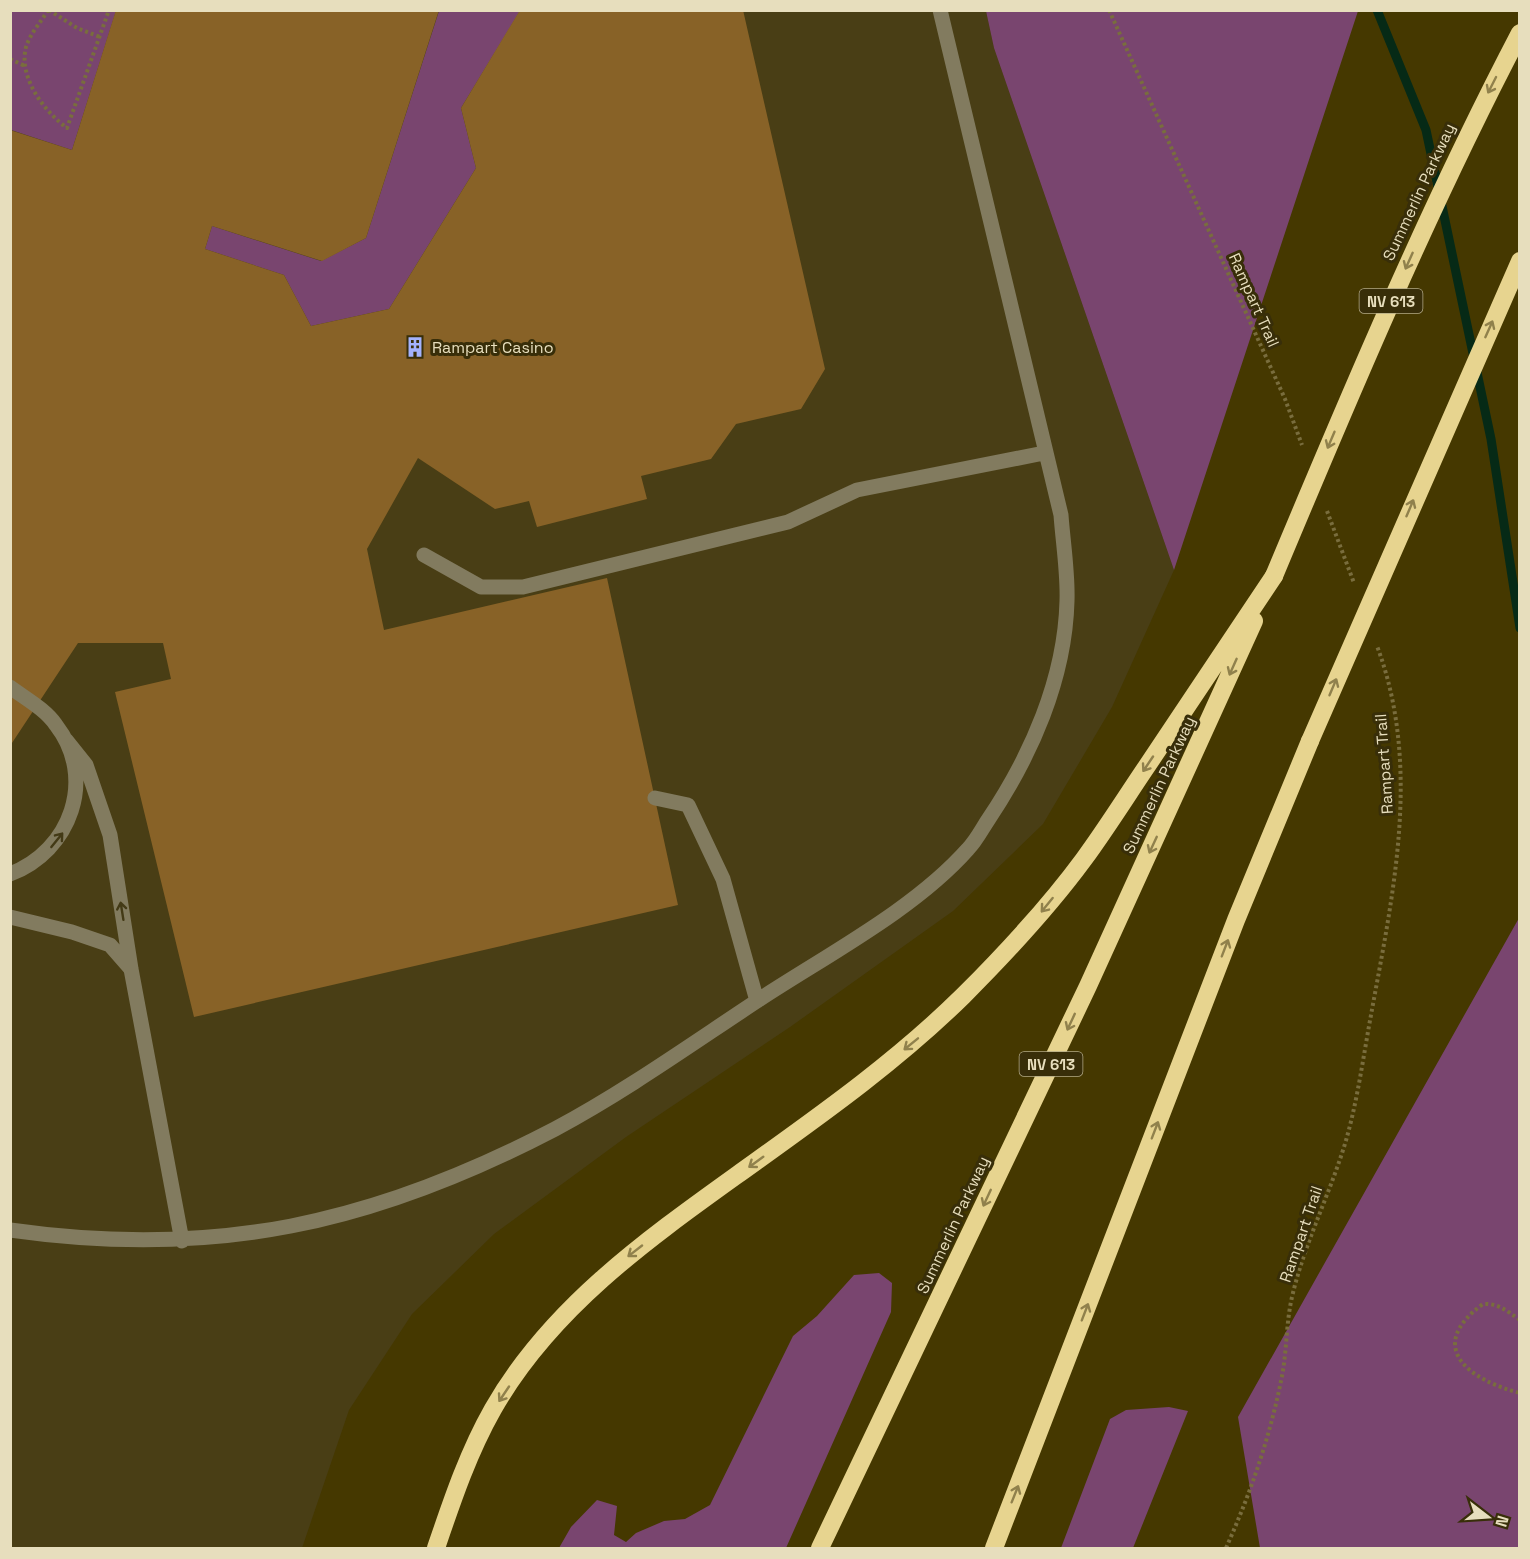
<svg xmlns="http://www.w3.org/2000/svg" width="1530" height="1559" font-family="'Space Grotesk',sans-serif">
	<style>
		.built { fill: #493e15 }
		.green { fill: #79456f }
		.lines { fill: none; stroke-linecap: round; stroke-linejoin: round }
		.stream { stroke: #062a16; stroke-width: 9 }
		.building { fill: #886227 }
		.path { stroke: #796d3d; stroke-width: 4; stroke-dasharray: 3 3; stroke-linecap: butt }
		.minor { stroke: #827b5f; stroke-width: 15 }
		.highway { stroke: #e7d48f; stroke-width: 18 }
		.highway-bridge { stroke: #e7d48f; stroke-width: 18 }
		.oneway { stroke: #90814c }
		.oneway2 { stroke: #433a16 }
		.labels { text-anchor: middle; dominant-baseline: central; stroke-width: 6; stroke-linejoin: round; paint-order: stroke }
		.shield { fill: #382e09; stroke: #b2a987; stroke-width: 1.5 }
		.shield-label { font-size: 15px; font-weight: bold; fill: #e7debd }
		.street-label { font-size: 16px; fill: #e7debd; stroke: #382e09 }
		.poi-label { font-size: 16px; fill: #e7debd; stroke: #382e09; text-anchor: start }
	</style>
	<rect width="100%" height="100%" fill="#453800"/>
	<path class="built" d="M11,11H986L994,48L1174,570L1112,707L1043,824L953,911L790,1027L626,1137L494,1234L412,1314L349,1410L302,1548H11Z"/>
	<path class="green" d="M11,11H116L72,150L11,130Z
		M439,11H520L461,108L476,168L389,309L311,326L284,275L205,249L212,226L321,261L366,238Z
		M986,11H1358L1174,570L994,48Z
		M1519,918V1548H1260L1238,1417Z
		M879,1273L892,1283L891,1312L786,1548H559L571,1527L597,1500L617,1506L614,1535L626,1542L636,1533L664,1521L685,1519L710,1505L793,1336L817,1316L854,1275Z
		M1169,1407L1188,1411L1133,1548H1061L1110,1419L1126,1410Z"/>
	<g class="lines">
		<path class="stream" d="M1377,10L1426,130L1491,439L1520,628"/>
	</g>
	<path class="building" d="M116,10H439L366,238L322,261L212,226L205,249L284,275L311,326L389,309L476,168L461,108L520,10H743L825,369L801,409L736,424L711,459L641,476L647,499L537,527L529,501L495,509L418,458L367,549L384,630L607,578L678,905L194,1017L115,692L171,679L163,643H78L10,746V130L72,150Z"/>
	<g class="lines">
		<path class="path" d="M48,10C41,22 30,34 26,47C18,78 45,112 67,128L109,10
			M49,10L77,28L100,37
			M1109,10L1285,399L1302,445
			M10,59L25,66
			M1327,511L1354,583
			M1520,1320C1507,1311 1498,1303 1483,1304C1424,1347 1469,1380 1520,1393
			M1226,1548C1251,1492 1270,1437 1282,1376C1287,1350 1286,1323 1292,1297C1304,1245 1328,1198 1344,1147C1357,1105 1363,1058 1371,1015C1393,894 1422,766 1377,646"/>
		<path class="minor" d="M424,555L481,587H523L788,522L857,490L1044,453
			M10,687C26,699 45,709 56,725C97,778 71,851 10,874
			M66,740L86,765L110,835L131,969L182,1241
			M655,798L688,805L723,879L757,1001
			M10,917L72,932L110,945L131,969
			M10,1230C215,1259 373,1224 555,1129C626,1091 693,1043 760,999C827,955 915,909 968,849C976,841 982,829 988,820C1031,756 1065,679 1067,601C1068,573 1063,543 1061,515L940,10"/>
		<path class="highway" d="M436,1548C452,1501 468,1453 493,1409C550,1309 645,1241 737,1175C815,1119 894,1064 963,996C1006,953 1048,908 1084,859C1106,829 1126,797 1147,766C1189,703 1232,639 1274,576
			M820,1548L1088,986L1254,621
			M994,1548L1236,920L1310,741"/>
		<path class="highway-bridge" d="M1274,576C1351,392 1428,209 1520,33
			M1310,741L1520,261"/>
	</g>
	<defs><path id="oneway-shaft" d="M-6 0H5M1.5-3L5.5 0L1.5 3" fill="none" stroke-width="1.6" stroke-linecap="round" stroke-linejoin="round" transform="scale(1.5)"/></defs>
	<g class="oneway">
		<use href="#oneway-shaft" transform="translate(1492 85) rotate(117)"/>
		<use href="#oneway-shaft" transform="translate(1409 261) rotate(114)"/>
		<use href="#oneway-shaft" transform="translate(1489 329) rotate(-66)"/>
		<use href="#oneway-shaft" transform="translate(1331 440) rotate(113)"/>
		<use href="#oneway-shaft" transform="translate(1410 508) rotate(-67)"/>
		<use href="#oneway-shaft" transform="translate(1233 667) rotate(114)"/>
		<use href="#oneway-shaft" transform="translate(1333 687) rotate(-67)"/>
		<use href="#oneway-shaft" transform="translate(1148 764) rotate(124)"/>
		<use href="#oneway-shaft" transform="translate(1153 845) rotate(115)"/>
		<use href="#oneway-shaft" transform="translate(1047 905) rotate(129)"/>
		<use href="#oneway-shaft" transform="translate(1225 948) rotate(-69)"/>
		<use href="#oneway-shaft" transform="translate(1071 1022) rotate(115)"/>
		<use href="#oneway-shaft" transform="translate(911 1044) rotate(141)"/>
		<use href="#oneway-shaft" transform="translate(1155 1130) rotate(-69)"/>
		<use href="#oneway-shaft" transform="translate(756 1162) rotate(144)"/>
		<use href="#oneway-shaft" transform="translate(987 1198) rotate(115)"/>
		<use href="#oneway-shaft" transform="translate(635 1251) rotate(142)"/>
		<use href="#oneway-shaft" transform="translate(1085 1312) rotate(-69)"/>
		<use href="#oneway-shaft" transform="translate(504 1394) rotate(124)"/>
		<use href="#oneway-shaft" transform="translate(1015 1494) rotate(-68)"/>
	</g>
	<g class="oneway2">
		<use href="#oneway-shaft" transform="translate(57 840) rotate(-51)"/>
		<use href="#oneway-shaft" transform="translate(122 911) rotate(-99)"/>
	</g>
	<defs>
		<g id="building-bare" transform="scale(1.62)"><path d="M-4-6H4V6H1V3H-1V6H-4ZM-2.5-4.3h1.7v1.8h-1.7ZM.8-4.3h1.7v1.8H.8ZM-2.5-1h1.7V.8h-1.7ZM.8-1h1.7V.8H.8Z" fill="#a3b2fd" stroke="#382e09" stroke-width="2.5" paint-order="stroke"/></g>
	</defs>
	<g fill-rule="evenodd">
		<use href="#building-bare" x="415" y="347"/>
	</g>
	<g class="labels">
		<g class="shield">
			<rect x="1359.5" y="289" width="63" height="24" rx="4.5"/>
			<rect x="1019.5" y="1052" width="63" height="24" rx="4.5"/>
		</g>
		<g class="shield-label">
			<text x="1391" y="301">NV 613</text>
			<text x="1051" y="1064">NV 613</text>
		</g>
		<g class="street-label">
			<text transform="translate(1419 192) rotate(-65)">Summerlin Parkway</text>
			<text transform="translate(1254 300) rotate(66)">Rampart Trail</text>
			<text transform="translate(1384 764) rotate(-94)">Rampart Trail</text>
			<text transform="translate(1159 785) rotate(-65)">Summerlin Parkway</text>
			<text transform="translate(953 1225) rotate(-65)">Summerlin Parkway</text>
			<text transform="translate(1301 1234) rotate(-71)">Rampart Trail</text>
		</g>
		<g class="poi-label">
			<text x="432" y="347">Rampart Casino</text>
		</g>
	</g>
	<rect width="1530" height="1559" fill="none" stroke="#e7debd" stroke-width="24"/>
	<g transform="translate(1488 1517) rotate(107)" stroke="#382e09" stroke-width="4.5" paint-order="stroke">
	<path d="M0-4.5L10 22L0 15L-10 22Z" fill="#e7debd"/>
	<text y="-9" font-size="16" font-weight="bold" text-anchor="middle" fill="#e7debd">N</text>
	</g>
</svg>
